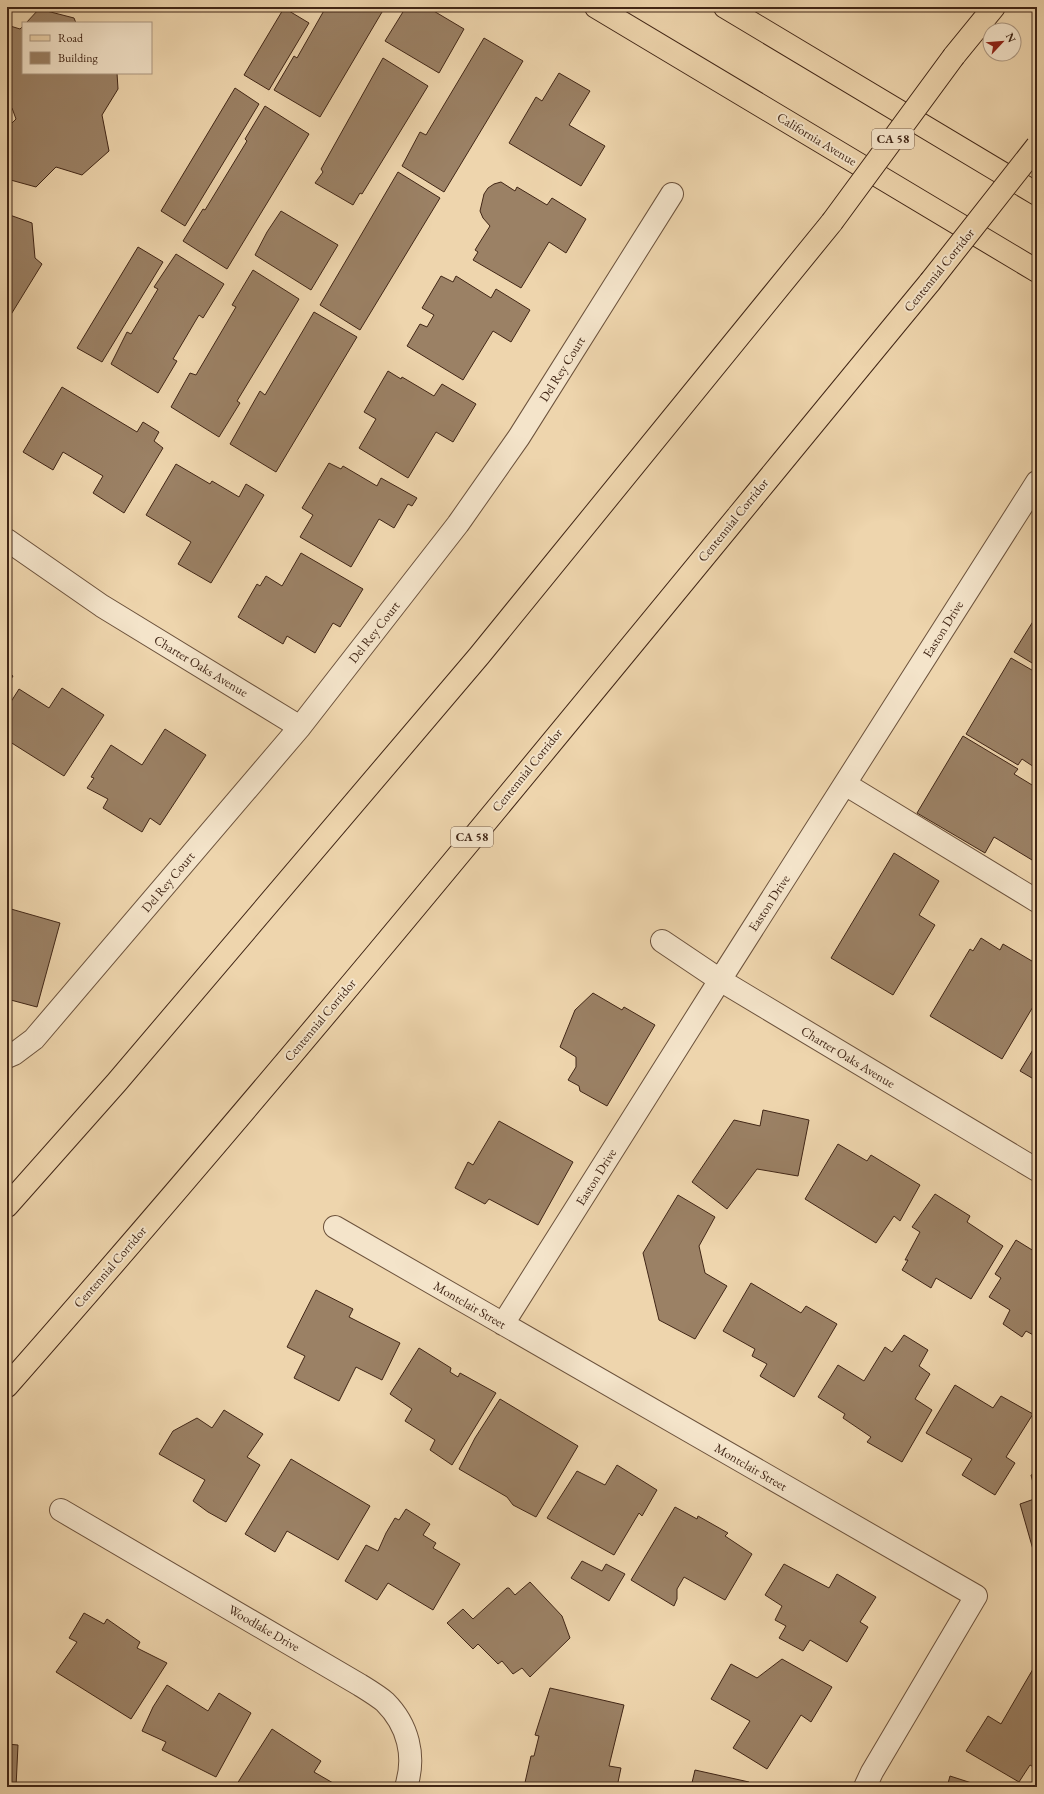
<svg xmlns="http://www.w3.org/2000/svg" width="1044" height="1794" font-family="'EB Garamond',serif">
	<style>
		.building { fill: #9b8165; stroke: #412616 }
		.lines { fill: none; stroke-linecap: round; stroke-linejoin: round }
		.minor-casing { stroke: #6c523c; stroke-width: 24 }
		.major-casing { stroke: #412616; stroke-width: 24 }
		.highway-casing { stroke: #412616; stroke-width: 24 }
		.minor { stroke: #f4e4ca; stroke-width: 22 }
		.major { stroke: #eed5ad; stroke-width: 22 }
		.highway { stroke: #eed5ad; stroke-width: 22 }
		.highway-bridge-casing { stroke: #412616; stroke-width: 24; stroke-linecap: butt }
		.highway-bridge { stroke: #eed5ad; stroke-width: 22 }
		.labels { text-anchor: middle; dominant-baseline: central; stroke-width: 4; stroke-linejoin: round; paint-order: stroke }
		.shield { fill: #f4e4ca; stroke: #775f4c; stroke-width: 1 }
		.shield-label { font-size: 12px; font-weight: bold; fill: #412616 }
		.street-label { font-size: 13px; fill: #412616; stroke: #f4e4ca }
	</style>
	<rect width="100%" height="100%" fill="#eed5ad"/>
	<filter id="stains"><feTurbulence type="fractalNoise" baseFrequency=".005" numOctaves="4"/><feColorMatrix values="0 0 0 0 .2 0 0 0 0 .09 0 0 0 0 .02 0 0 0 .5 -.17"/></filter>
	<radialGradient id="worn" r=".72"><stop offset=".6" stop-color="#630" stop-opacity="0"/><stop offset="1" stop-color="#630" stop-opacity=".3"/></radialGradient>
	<path class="building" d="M326,7H385L320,117L274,90L294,56L297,58Z
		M406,7H427L464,29L439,73L385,41Z
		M284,8L309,23L269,90L244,75Z
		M39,9L74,18L76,23H26Z
		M7,25L20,29L23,26V73H117L118,89L102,115L109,151L82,175L56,167L36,187L7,179V128L16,119L12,108L7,113Z
		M484,38L523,61L444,192L402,166L420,132L426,135Z
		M383,58L428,86L362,194L360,193L353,205L315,183L323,172L321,169Z
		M559,73L590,91L569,125L605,146L581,186L509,143L536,97L542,101Z
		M235,88L259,104L185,226L161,211Z
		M265,106L309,134L227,269L183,241L203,209L205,210L247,141L245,139Z
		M398,172L440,198L360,330L320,305Z
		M501,182L515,191L517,187L547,205L552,198L586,219L566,253L549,242L521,288L473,260L478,252L475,250L490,226L483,218L480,211L484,194L488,188L494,184Z
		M281,211L338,245L311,290L255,255L267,232Z
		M7,214L32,223L35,258L42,264L7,321Z
		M138,247L163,262L102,362L77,348Z
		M176,254L224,284L203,318L199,315L173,359L177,361L158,393L111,364L127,332L131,334L158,289L154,287Z
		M253,270L299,299L237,401L240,403L219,437L171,407L190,373L196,375L236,307L232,305Z
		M441,276L453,282L456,276L491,298L496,289L530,310L511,342L493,331L463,380L407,346L420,324L427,327L434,315L422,308Z
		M314,312L357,337L276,472L230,444L260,391L265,395Z
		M388,371L401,379L402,377L434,396L442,384L476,404L453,442L436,432L408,478L359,448L376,419L364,412Z
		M62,387L137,432L143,422L159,432L154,441L163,448L124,513L93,493L103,476L63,452L53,470L23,452Z
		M329,463L341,469L343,466L377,486L381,478L417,498L412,506L408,504L394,528L379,519L351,567L300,537L313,515L302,508Z
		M176,464L210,484L212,481L239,497L246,484L264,495L211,583L178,564L191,542L146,515Z
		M301,553L363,589L340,627L333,623L315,653L287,636L283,644L238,617L257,584L260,586L266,576L282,586Z
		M1037,615V666L1014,652Z
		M1011,658L1037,673V769L1022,759L1018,765L966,734Z
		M7,672L13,676L7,685Z
		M62,688L104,715L64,776L7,740V708L19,689L49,708Z
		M165,729L206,755L160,825L150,818L142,832L103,808L108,799L87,788L94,778L91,777L111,745L142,765Z
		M963,736L1018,769L1014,774L1037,788V863L994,837L985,853L917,813Z
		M894,853L939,881L919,915L935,925L893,995L831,958Z
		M11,909L60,923L37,1007L7,999V924Z
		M981,938L1000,950L1003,944L1037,964V1000L1002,1059L930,1016L970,949L973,951Z
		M593,993L622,1010L624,1007L655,1025L607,1106L580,1091L579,1086L568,1080L576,1067V1057L560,1047L575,1010Z
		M1037,1043V1081L1020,1071Z
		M763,1110L809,1120L798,1176L757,1169L727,1209L692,1182L734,1120L760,1126Z
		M499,1121L573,1162L538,1225L489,1199L485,1204L455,1188L468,1162L473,1165Z
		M838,1144L867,1161L871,1155L920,1185L900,1221L894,1216L876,1243L805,1199Z
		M935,1194L970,1216L967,1222L1003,1246L971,1299L936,1278L931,1288L902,1270L908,1260H905L920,1232L912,1227Z
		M678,1195L715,1217L699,1246L705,1273L727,1286L695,1339L659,1320L643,1253Z
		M1016,1240L1037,1253V1337L1026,1331L1022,1337L1003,1324L1010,1310L989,1297L1001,1278L995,1274Z
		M751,1283L801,1313L806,1306L837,1324L794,1397L760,1376L767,1364L752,1356L755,1349L723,1331Z
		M316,1290L353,1309L349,1317L400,1343L382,1380L356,1367L339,1401L294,1378L305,1356L287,1347Z
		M904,1335L928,1350L919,1366L930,1374L915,1399L932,1410L902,1462L867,1442L871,1437L843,1418L845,1414L818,1397L838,1365L864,1381L885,1347L892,1352Z
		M419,1348L451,1368L450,1372L458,1377L460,1373L496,1393L452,1465L430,1450L435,1440L405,1421L412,1409L390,1394Z
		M955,1385L993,1408L1001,1396L1033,1414L1006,1457L1015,1463L995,1495L962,1475L972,1459L926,1433Z
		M500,1399L578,1446L536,1517L513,1505L507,1497L459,1469L475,1438Z
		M224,1410L263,1434L247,1457L260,1465L226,1522L208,1512L193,1501L205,1480L159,1454L173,1431L197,1418L212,1428Z
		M291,1459L370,1506L338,1560L287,1531L275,1552L245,1534Z
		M617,1465L657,1490L642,1516L639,1513L614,1555L547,1518L577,1471L605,1485Z
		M1037,1473V1560H1036L1020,1504L1037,1498L1031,1475Z
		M675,1507L697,1519L698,1516L728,1533L725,1536L752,1554L725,1600L684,1577L677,1589V1599L674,1606L631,1580Z
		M406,1509L430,1524L423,1535L436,1543L433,1548L460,1564L433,1610L388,1583L377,1600L345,1581L366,1545L378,1551L386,1533L395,1518L399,1520Z
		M582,1561L602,1571L606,1564L625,1574L609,1601L571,1578Z
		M784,1564L829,1588L837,1574L876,1597L860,1622L868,1627L847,1662L810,1640L803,1651L779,1638L786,1626L775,1620L782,1606L765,1595Z
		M530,1582L562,1616L570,1638L530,1677L522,1668L513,1674L502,1661L498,1664L478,1644L473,1649L447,1623L463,1609L473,1619L507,1588H509L515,1595Z
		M84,1613L104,1624L107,1619L140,1642L137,1648L167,1663L131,1719L56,1672L77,1642L69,1638Z
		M782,1659L832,1687L811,1722L801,1715L767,1769L733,1748L750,1721L711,1699L731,1664L757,1678Z
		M1033,1669L1037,1672V1769L1030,1765L1019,1782L966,1751L988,1716L1001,1724Z
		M167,1685L208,1711L219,1693L251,1713L216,1777L162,1750L166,1742L142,1731L153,1707Z
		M550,1688L624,1705L609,1766L621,1768L617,1787H524L531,1756H534L539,1736L535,1735Z
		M272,1729L321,1761L314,1772L340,1787H235Z
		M7,1744L18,1745L16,1787H7Z
		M695,1770L749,1782L748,1787H691Z
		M950,1776L984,1787H947Z
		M94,1785V1787H78Z"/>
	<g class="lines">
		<g class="minor-casing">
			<path id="minor" d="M7,540L102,606L300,727
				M845,784L1037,901
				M662,941L720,980L1037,1170
				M7,1057L14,1054L34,1039L300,727L458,524L519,437L672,194
				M335,1227L976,1596L872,1772L865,1787
				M503,1324L720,980L1037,482
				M61,1510L360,1685C368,1690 378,1696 385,1702C408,1725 416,1756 406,1787"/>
		</g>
		<g class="major-casing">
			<path id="major" d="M596,7L1037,271
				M725,7L1037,194"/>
		</g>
		<g class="highway-casing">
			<path id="highway" d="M954,56L994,7
				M7,1206L117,1082L479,656L832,222
				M7,1386C324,1026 625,652 930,282"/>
		</g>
		<use href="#minor" class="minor"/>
		<use href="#major" class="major"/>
		<use href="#highway" class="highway"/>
		<g class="highway-bridge-casing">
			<path id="highway-bridge" d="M832,222L954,56
				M930,282L1037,146"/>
		</g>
		<use href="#highway-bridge" class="highway-bridge"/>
	</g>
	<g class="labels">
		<g class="shield">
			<rect x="872" y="129" width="42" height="20" rx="3"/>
			<rect x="451" y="827" width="42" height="20" rx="3"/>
		</g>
		<g class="shield-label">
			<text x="893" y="139">CA 58</text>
			<text x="472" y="837">CA 58</text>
		</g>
		<g class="street-label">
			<text transform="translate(817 139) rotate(31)">California Avenue</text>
			<text transform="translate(939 270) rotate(-51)">Centennial Corridor</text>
			<text transform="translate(562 369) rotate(-58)">Del Rey Court</text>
			<text transform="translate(733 520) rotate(-51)">Centennial Corridor</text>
			<text transform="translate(943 629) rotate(-58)">Easton Drive</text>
			<text transform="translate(374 632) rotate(-52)">Del Rey Court</text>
			<text transform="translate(201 666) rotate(31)">Charter Oaks Avenue</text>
			<text transform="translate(527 770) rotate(-51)">Centennial Corridor</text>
			<text transform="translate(168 882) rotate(-50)">Del Rey Court</text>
			<text transform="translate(769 903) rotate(-57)">Easton Drive</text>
			<text transform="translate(320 1020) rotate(-50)">Centennial Corridor</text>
			<text transform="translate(848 1057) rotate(31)">Charter Oaks Avenue</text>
			<text transform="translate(596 1177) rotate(-58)">Easton Drive</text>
			<text transform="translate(110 1267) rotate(-49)">Centennial Corridor</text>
			<text transform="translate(470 1305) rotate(30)">Montclair Street</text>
			<text transform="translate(751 1467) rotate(30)">Montclair Street</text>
			<text transform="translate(264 1628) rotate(30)">Woodlake Drive</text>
		</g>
	</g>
	<rect width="1044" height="1794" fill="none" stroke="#eed5ad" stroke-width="24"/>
	<rect x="8" y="8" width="1028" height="1778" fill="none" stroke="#412616" stroke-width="2"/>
	<rect x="12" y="12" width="1020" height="1770" fill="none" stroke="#412616"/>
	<rect x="22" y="22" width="130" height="52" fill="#f4e4ca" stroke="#ac9882"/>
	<rect x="30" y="35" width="20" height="6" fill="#eed5ad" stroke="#ac9882"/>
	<text x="58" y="42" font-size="12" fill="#412616">Road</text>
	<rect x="30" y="52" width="20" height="12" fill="#9b8165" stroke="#ac9882"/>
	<text x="58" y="62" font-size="12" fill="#412616">Building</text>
	<g transform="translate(1002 42) rotate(64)"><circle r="19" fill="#f4e4ca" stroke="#ac9882"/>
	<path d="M0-3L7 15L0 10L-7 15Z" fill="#8f2418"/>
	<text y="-6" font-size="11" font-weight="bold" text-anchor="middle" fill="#412616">N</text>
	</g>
	<rect width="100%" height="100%" filter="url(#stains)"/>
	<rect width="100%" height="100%" fill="url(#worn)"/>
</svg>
